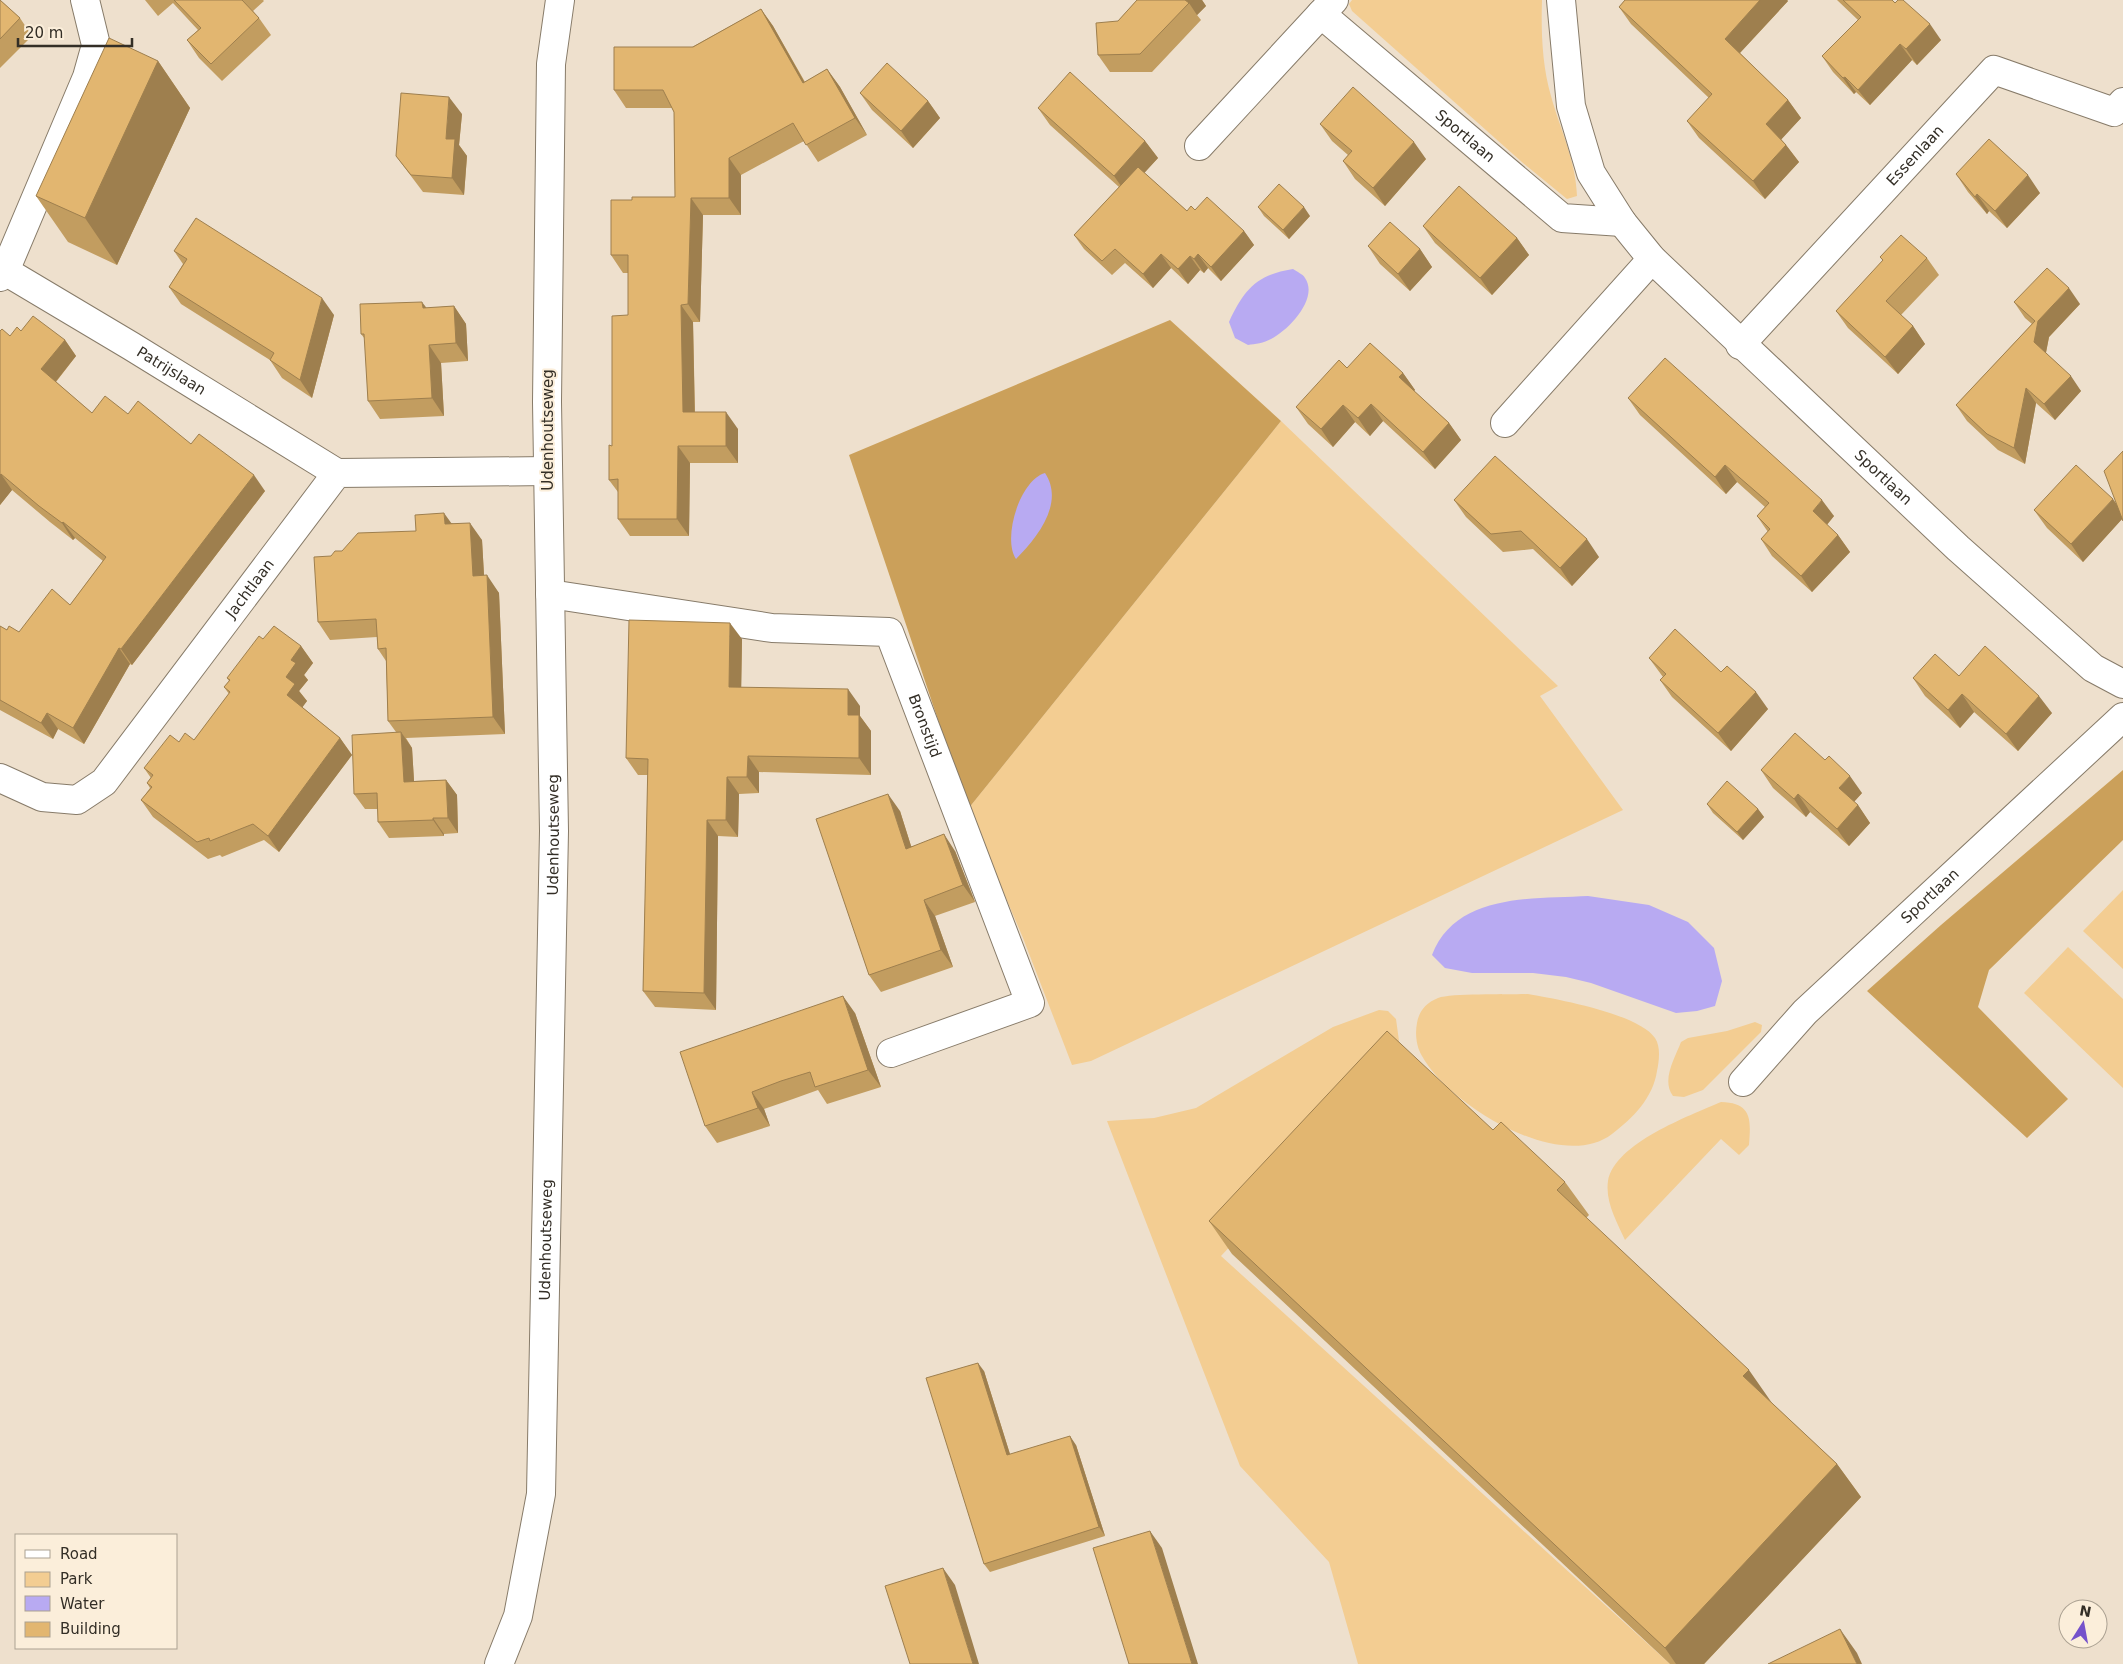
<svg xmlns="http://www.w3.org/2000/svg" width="2123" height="1664" font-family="'DejaVu Sans',sans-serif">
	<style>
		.green { fill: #f3cd92 }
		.forest { fill: #cba05a }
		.water { fill: #b8aaf2 }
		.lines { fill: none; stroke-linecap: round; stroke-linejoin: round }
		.minor-casing { stroke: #877b69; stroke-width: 30 }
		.minor { stroke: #fff; stroke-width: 28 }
		.wall { fill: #c29d60 }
		.shaded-wall { fill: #9e7f4e }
		.building { fill: #e2b670; stroke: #9e7f4e }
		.labels { text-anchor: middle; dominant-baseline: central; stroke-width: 4; stroke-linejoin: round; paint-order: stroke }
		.street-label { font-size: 15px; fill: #332e26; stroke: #fbeeda }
	</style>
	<rect width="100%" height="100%" fill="#eee0cd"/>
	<path class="green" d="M1352,0H1542C1541,31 1542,65 1551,96C1560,129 1576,161 1577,196L1567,199L1523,163L1352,11L1349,4Z
		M1281,421L1558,686L1540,696L1623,810L1091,1061L1072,1065L1023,938L968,809Z
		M2123,890V969L2083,931Z
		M2068,947L2123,999V1088L2024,993Z
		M1528,994C1557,999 1639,1014 1655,1038C1661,1047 1659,1061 1657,1071C1653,1098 1633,1118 1612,1134C1560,1174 1448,1104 1422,1056C1416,1046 1415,1033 1417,1023C1419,1011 1426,1003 1438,998C1452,993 1509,995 1528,994Z
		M1379,1010L1388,1011L1396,1019L1399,1041L1379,1089L1221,1256L1670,1664H1358L1329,1562L1240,1466L1107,1121L1154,1118L1196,1108L1333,1027Z
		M1755,1022L1762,1025L1761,1032L1703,1090L1684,1097L1673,1096C1661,1080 1675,1058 1681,1042L1688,1038L1727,1031Z
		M1721,1102C1752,1103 1751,1119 1749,1145L1739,1155L1721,1139L1625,1240C1617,1222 1605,1202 1608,1181C1615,1143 1689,1116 1721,1102Z"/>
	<path class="forest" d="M1170,320L1281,421L968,809L849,455Z
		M2123,770V840L1989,970L1978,1007L2068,1099L2027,1138L1867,991L1941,925Z"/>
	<path class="water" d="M1293,269C1297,272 1303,274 1305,278C1319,298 1289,330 1271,339C1264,343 1255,344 1248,345L1235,338L1229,322C1244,290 1256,275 1293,269Z
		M1045,473C1065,503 1037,538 1016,559C1002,538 1020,480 1045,473Z
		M1588,896L1649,905L1688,922L1714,948L1722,981L1715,1006L1697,1011L1676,1013L1591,983L1566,977L1533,973H1472L1445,968L1432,955C1456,893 1533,899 1588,896Z"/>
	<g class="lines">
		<g class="minor-casing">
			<g id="minor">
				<path id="s1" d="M1334,0L1321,14L1562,218L1622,222"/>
				<path id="s2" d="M1561,0L1571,106L1591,173L1622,222L1652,259L1958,548L2093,668L2123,684"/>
				<path d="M1199,146L1321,14"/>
				<path id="s3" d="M5,271L131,346L337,473"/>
				<path d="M0,277L5,271L87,77L96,45L85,0"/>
				<path id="s4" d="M1740,345L1994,70L2114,112L2123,102"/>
				<path d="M1505,423L1652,259"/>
				<path id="s5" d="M550,594L772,628L889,632L1030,1003L891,1053"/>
				<path id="s6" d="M0,778L42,797L77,800L104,782L337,473L548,471"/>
				<path id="s7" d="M1743,1082L1805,1012L2123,717"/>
				<path id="s8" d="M499,1664L518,1616L541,1494L554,831L547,402L551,64L560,0"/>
			</g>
		</g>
		<use href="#minor" class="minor"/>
	</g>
	<path class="wall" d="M0,0L20,18L32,36L0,68Z
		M145,0H263L264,1L253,11L259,18L271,35L222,81L199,58L187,40L198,30L173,3L158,16Z
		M1137,0H1202L1206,6L1197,15L1201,20L1152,72H1110L1098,55L1118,21Z
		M1625,0H1787L1788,1L1740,53L1788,100L1801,118L1781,139L1786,145L1799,162L1765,199L1699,138L1687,121L1709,98L1631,24L1619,7Z
		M1837,0H1892L1941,40L1917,65L1912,60L1870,105L1856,92L1854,94L1833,72L1822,56L1858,20Z
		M761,9L773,26L805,82L827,69L840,87L867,135L818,162L804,141L741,175V215H703L700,322H693L695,412L738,429V463H690L689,536H630L618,519V492L609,480L612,446L628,315V273H623L611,255L632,200L675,197L674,112L672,108H626L614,90Z
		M158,61L190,108L117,265L68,242L36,196Z
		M860,93L928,101L940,118L913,148L872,110Z
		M1038,108L1145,141L1158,158L1144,173L1187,211L1195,210L1244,231L1254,245L1221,281L1208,268L1204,273L1200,270L1188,284L1171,268L1153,288L1125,263L1112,275L1084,249L1074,235L1119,187L1050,125Z
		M462,114L459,145L467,156L464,195L423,192L396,156Z
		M1320,124L1426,159L1385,206L1355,179L1343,161L1348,155L1332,141Z
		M1956,174L2040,193L2007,228L1989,211L1987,214L1968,192Z
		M1258,207L1310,216L1289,239L1264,216Z
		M1423,226L1517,238L1529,255L1492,295L1435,243Z
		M1368,246L1420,249L1432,267L1410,291L1380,264Z
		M174,251L334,315L312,398L282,378L270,360L181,304L169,287L183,264Z
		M1880,257L1927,258L1939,275L1901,315L1913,326L1925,344L1898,374L1848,328L1836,311L1883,261Z
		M2014,302L2080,304L2049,337L2046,353L2081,391L2055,420L2036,403L2025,464L1998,450L1967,421L1956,405L2032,324L2025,318Z
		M454,306L466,324L468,361L441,363L444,416L380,419L368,401L365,339L361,334L427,308Z
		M0,331L10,336L21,331L65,340L76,356L56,382L92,413L128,414L191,444L265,491L132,665L130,664L84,744L58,729L53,739L0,710V626L7,630L19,632L70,605L103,561L75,538L73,540L50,522L12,490L0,505Z
		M1347,368L1403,373L1415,390L1414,391L1449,423L1461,440L1435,469L1383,421L1370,436L1355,422L1333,447L1308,424L1296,407Z
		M1628,398L1834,516L1827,525L1838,535L1850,552L1812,592L1772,556L1761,539L1768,532L1757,516L1765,507L1737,482L1726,494L1640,415Z
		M1454,500L1599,557L1572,586L1533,549L1503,552L1466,517Z
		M2034,510L2122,519L2083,562L2047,528Z
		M452,523L482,540L484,575L499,593L505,734L406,738L412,748L414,781L446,780L457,795L458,833L444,834V836L389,838L378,822V809H365L354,794L396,732L388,721L386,661L378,649L377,637L330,640L318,622L331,556L342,551L416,531Z
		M263,639L301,646L313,663L304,675L308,680L299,691L307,701L302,707L340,738L352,755L279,852L264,840L222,857L220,855L208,859L153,817L141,800L150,788L147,783L151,778L144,768L179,742L194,740L229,694L224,687L229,681L227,678Z
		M742,639L741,687L860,706V716L871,731V775L759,772V793L739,794L738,837L718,836L716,1010L655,1007L643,991L648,775H638L626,758Z
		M1649,658L1721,672L1768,709L1731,751L1672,697L1660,680L1663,677Z
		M1959,676L2052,713L2018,751L1974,712L1960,728L1925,696L1913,678Z
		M1761,770L1862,793L1854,802L1858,805L1870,823L1849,846L1810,812L1806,817L1773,788Z
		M1707,804L1758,809L1764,817L1743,840L1713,813Z
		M900,811L911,846L955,851L975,902L935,916L953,967L881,992L869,975Z
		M855,1013L881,1087L827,1104L818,1090L793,1099L764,1109L770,1126L717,1143L705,1126Z
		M1493,1130L1565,1182L1589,1215L1586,1218L1772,1403L1837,1464L1861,1497L1704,1664H1670L1232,1254L1209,1221Z
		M984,1371L1010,1454L1076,1445L1105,1536L990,1572L984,1564Z"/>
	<path class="shaded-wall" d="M1185,0H1202L1206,6L1197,15L1189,3Z
		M1760,0H1787L1788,1L1737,56L1725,39Z
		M761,9L773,26L815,101L803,83Z
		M1930,24L1941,40L1917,65L1906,49Z
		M1900,44L1912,60L1870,105L1858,90Z
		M158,61L190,108L117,265L85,218Z
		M827,69L840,87L867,135L855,118Z
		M1845,77L1856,92L1854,94L1843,78Z
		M449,97L462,114L459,145L467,156L464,195L452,178L446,139Z
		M1788,100L1801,118L1779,142L1766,124Z
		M928,101L940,118L913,148L901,131Z
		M1145,141L1158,158L1126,193L1114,176Z
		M1414,142L1426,159L1385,206L1373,188Z
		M1786,145L1799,162L1765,199L1753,181Z
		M729,158L741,175V215L729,198Z
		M2028,175L2040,193L2007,228L1995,211Z
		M1977,194L1989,211L1987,214L1975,197Z
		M691,198L703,215L700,322L688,304Z
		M1304,207L1310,216L1289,239L1283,230Z
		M1244,231L1254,245L1221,281L1211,267Z
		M1517,238L1529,255L1492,295L1480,278Z
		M1420,249L1432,267L1410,291L1398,274Z
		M1161,254L1171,268L1153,288L1143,274Z
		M1198,254L1208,268L1204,273L1194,259Z
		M1190,256L1200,270L1188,284L1178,269Z
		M2069,288L2080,304L2049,337L2045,357L2034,342L2038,321Z
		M322,298L334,315L312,398L300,380Z
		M422,302L435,319L423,308Z
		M681,305L693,322L695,429L683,412Z
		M454,306L466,324L468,361L456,343Z
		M1913,326L1925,344L1898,374L1885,357Z
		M65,340L76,356L53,385L41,369Z
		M429,345L441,363L444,416L432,398Z
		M1403,373L1415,390L1411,394L1399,377Z
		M2071,376L2081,391L2055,420L2044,404Z
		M2026,388L2036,403L2025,464L2014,448Z
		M1371,404L1383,421L1370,436L1358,418Z
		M1343,405L1355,422L1333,447L1321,429Z
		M726,412L738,429V463L726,446Z
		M1449,423L1461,440L1435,469L1423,452Z
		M678,446L690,463L689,536L677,519Z
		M1725,465L1737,482L1726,494L1715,477Z
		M1,474L12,490L0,505V475Z
		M254,475L265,491L132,665L121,649Z
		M2113,499L2123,513V518L2083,562L2071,544Z
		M1822,500L1834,516L1824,528L1813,511Z
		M444,513L457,531L445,524Z
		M63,522L75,538L73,540L62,523Z
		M470,523L482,540L485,593L473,576Z
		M1838,535L1850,552L1812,592L1801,576Z
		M1587,539L1599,557L1572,586L1560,568Z
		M487,575L499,593L505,734L493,717Z
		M730,623L742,639L741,704L729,687Z
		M301,646L313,663L304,675L308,680L299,691L307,701L299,712L287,695L286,677L291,660Z
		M119,648L130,664L84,744L73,728Z
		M848,689L860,706V716L871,731V775L859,758L848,715Z
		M1756,692L1768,709L1731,751L1718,733Z
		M1962,694L1974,712L1960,728L1948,710Z
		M2039,696L2052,713L2018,751L2006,734Z
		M47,713L58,729L53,739L41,723Z
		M401,732L412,748L415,797L404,782Z
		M340,738L352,755L279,852L268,836Z
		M748,756L759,772V793L747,777Z
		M1850,776L1862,793L1851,805L1839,788Z
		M727,777L739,794L738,837L726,820Z
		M446,780L457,795L458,833L448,818Z
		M888,794L900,811L917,865L906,849Z
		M1798,794L1810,812L1806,817L1794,799Z
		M1858,805L1870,823L1849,846L1837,829Z
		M1758,809L1764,817L1743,840L1737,832Z
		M433,818L444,834V836L433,820Z
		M707,820L718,836L716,1010L704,993Z
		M944,834L955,851L975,902L963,885Z
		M924,900L935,916L953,967L941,950Z
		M843,996L855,1013L881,1087L868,1070Z
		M752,1092L764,1109L770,1126L758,1108Z
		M978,1363L984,1371L1013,1464L1007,1455Z
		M1749,1370L1772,1403L1743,1376Z
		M1070,1436L1076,1445L1105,1536L1099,1527Z
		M1837,1464L1861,1497L1704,1664H1676L1665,1648Z
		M1150,1531L1162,1548L1198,1664H1192Z
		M943,1568L955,1585L979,1664H973Z
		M1840,1629L1857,1653L1862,1664H1857Z"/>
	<path class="building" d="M0,0L20,18L0,39Z
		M174,0H242L259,18L211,64L187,40L201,28Z
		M1137,0H1185L1189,3L1140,54L1098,55L1096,23L1118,21Z
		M1625,0H1760L1725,39L1788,100L1766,124L1786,145L1753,181L1687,121L1712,94L1619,7Z
		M1843,0H1892L1895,3L1898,0H1903L1930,24L1906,49L1900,44L1858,90L1845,77L1843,78L1822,56L1861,17Z
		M761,9L803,83L827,69L855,118L806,145L793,123L729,158V198H691L688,304L681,305L683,412H726V446H678L677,519H618V479L609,480V445L612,446V316L628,315V255H611V200H632V197H675L674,112L663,90H614V47H693Z
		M109,38L158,61L85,218L36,196Z
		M887,63L928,101L901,131L860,93Z
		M1070,72L1145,141L1114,176L1038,108Z
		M1353,87L1414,142L1373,188L1343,161L1352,151L1320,124Z
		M401,93L449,97L446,139H455L452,178L411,175L396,156Z
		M1989,139L2028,175L1995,211L1977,194L1975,197L1956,174Z
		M1138,167L1187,211L1191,206L1195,210L1207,197L1244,231L1211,267L1198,254L1194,259L1190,256L1178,269L1161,254L1143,274L1115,249L1102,261L1074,235Z
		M1279,184L1304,207L1283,230L1258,207Z
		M1459,186L1517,238L1480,278L1423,226Z
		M196,218L322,298L300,380L270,360L274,353L169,287L187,259L174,251Z
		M1390,222L1420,249L1398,274L1368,246Z
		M1901,235L1927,258L1886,301L1913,326L1885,357L1836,311L1883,260L1880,257Z
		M2047,268L2069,288L2038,321L2034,342L2071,376L2044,404L2026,388L2014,448L1987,434L1956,405L2035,321L2014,302Z
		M422,302L423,308L454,306L456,343L429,345L432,398L368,401L364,334H361L360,304Z
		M33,316L65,340L41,369L92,413L105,396L128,414L138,401L191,444L199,434L254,475L121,649L119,648L73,728L47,713L41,723L0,700V626L7,630L9,626L19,632L52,589L70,605L106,557L63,522L62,523L39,506L1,474L0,475V331L2,329L10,336L17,327L21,331Z
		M1370,343L1403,373L1399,377L1449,423L1423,452L1371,404L1358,418L1343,405L1321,429L1296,407L1339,360L1347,368Z
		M1665,358L1822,500L1813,511L1838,535L1801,576L1761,539L1770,529L1757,516L1769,503L1725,465L1715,477L1628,398Z
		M2123,451V521L2104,471Z
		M1495,456L1587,539L1560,568L1521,531L1491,534L1454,500Z
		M2076,465L2113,499L2071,544L2034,510Z
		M444,513L445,524L470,523L473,576L487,575L493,717L388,721L386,648L378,649L376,619L318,622L314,557L331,556L335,551H342L358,533L416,531L415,515Z
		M629,620L730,623L729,687L848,689V715H859V758L748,756L747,777H727L726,820H707L704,993L643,991L648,759L626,758Z
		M274,626L301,646L291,660L296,663L286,677L295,684L287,695L340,738L268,836L253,824L210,841L209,838L197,842L141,800L152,787L147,783L153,775L144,768L170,735L179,742L185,733L194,740L230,692L224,687L230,680L227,678L259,636L263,639Z
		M1675,629L1721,672L1727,666L1756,692L1718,733L1660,680L1666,674L1649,658Z
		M1985,646L2039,696L2006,734L1962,694L1948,710L1913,678L1935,654L1959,676Z
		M401,732L404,782L446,780L448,818H433V820L378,822L377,793L354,794L352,735Z
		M1795,733L1825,760L1829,756L1850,776L1839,788L1858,805L1837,829L1798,794L1794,799L1761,770Z
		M1727,781L1758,809L1737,832L1707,804Z
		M888,794L906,849L944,834L963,885L924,900L941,950L869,975L816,819Z
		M843,996L868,1070L815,1087L810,1072L781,1081L752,1092L758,1108L705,1126L680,1052Z
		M1387,1031L1493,1130L1501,1122L1565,1182L1557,1190L1749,1370L1743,1376L1837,1464L1665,1648L1209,1221Z
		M978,1363L1007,1455L1070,1436L1099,1527L984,1564L926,1378Z
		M1150,1531L1192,1664H1129L1093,1548Z
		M943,1568L973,1664H910L885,1586Z
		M1840,1629L1857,1664H1768Z"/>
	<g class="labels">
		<g class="street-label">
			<text stroke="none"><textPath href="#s1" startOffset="208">Sportlaan</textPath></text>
			<text stroke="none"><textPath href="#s4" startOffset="258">Essenlaan</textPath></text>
			<text stroke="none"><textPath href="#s3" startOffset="194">Patrijslaan</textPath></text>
			<text transform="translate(548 430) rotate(-90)">Udenhoutseweg</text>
			<text stroke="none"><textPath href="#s2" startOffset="600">Sportlaan</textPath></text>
			<text stroke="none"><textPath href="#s6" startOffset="356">Jachtlaan</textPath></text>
			<text stroke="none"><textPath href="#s5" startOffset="442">Bronstijd</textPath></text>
			<text stroke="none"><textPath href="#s8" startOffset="835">Udenhoutseweg</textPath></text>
			<text stroke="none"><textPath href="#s7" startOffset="264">Sportlaan</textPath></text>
			<text stroke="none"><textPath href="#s8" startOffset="430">Udenhoutseweg</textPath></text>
		</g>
	</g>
	<rect x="15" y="1534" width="162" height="115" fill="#fbeeda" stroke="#aba192"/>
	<rect x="25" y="1550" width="25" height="8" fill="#ffffff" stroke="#aba192"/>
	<text x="60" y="1559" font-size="15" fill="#332e26">Road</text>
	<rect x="25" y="1572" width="25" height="15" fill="#f3cd92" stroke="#aba192"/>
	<text x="60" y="1584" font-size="15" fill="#332e26">Park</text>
	<rect x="25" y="1596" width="25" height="15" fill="#b8aaf2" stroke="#aba192"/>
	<text x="60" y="1609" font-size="15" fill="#332e26">Water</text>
	<rect x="25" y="1622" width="25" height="15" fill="#e2b670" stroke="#aba192"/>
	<text x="60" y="1634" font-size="15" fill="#332e26">Building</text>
	<g transform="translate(2083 1624) rotate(11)"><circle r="24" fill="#fbeeda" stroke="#aba192"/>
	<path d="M0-4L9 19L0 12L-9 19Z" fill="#7552cb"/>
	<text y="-8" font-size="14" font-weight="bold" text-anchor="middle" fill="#332e26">N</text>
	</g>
	<path d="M18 38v8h114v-8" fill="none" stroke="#332e26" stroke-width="2.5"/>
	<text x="25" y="38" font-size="15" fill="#332e26" stroke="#fbeeda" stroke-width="4" paint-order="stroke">20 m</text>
</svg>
